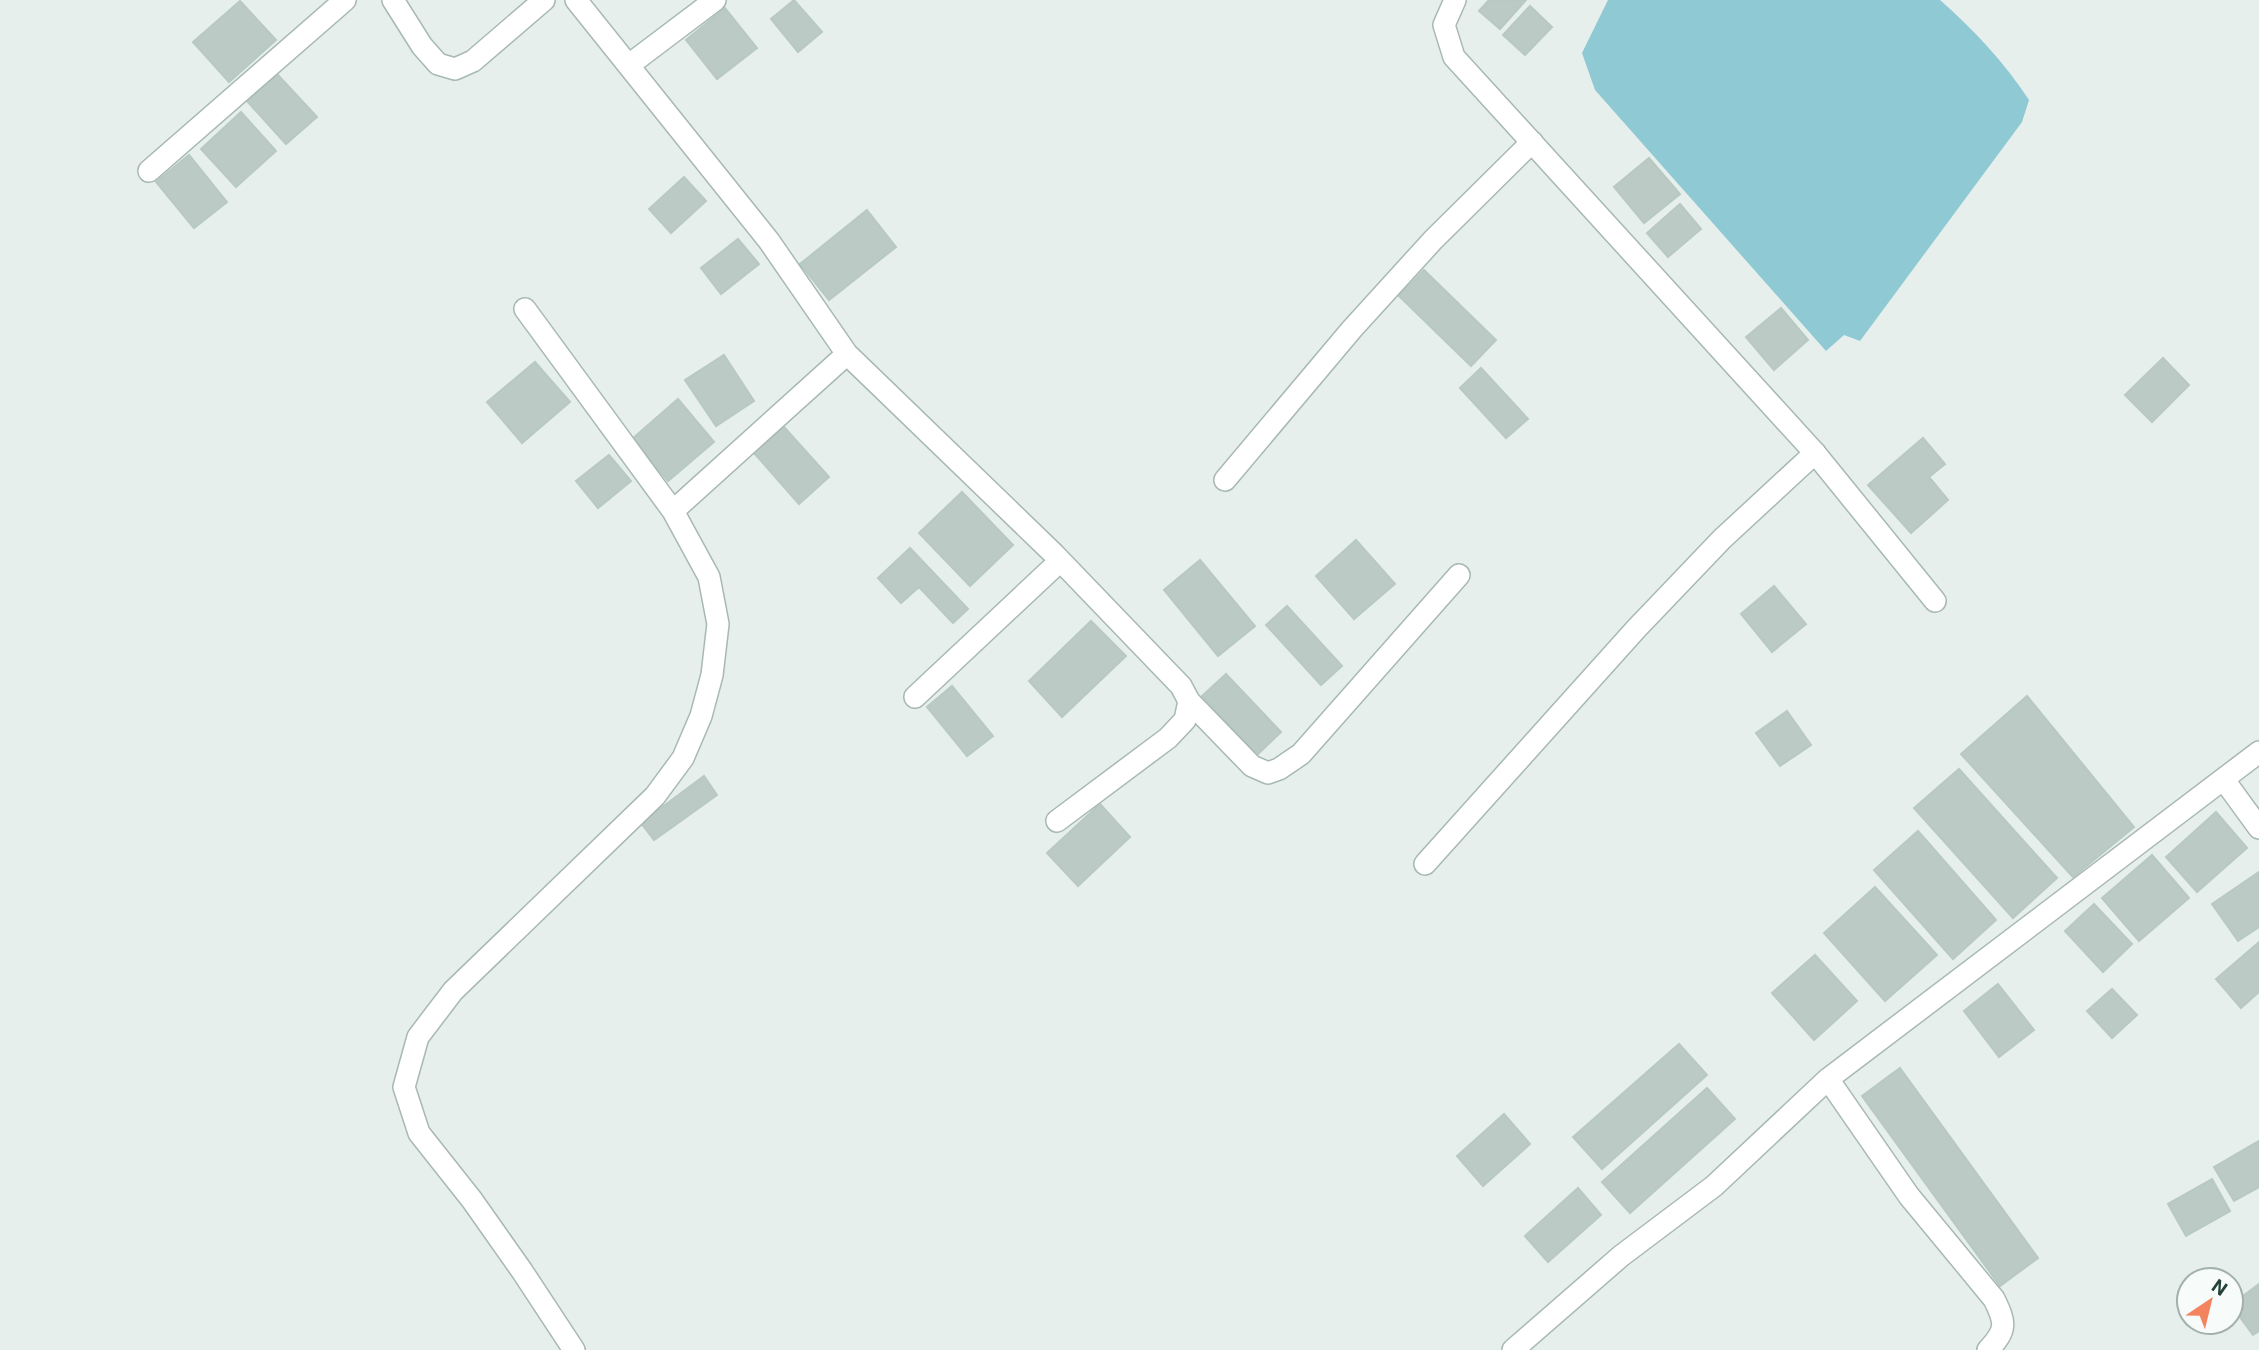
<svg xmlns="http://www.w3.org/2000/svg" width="2259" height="1350" font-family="Roboto,sans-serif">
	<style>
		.water { fill: #8ec9d4 }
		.building { fill: #bbcac4; stroke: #b8c9c2; stroke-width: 2 }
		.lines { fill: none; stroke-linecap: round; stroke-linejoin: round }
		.minor-casing { stroke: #a8b8b2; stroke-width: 24 }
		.tertiary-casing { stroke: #a8b8b2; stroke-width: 24 }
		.minor { stroke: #fff; stroke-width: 21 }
		.tertiary { stroke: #fff; stroke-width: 21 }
	</style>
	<rect width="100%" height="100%" fill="#e6efeb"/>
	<path class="water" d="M1608,0H1940C1974,30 2004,62 2029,100L2022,122L1860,341L1844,335L1826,351L1595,90L1582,53Z"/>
	<path class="building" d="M794,0L822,32L798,52L771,19Z
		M1489,0H1526L1500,29L1479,11Z
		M240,1L276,40L229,82L193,42Z
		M1530,6L1552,27L1525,55L1503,35Z
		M725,8L757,48L717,79L686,40Z
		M277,74L317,117L286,144L247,101Z
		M241,112L276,151L236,187L201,149Z
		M189,155L227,202L194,228L156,182Z
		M1649,158L1680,194L1644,223L1614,187Z
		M684,177L706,201L671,233L649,209Z
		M1680,204L1701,229L1668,257L1647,233Z
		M867,210L896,247L829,300L800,264Z
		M738,239L759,264L721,294L701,268Z
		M1424,270L1496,340L1471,366L1399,296Z
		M1781,308L1808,340L1774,370L1746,337Z
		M724,355L754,401L716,426L685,380Z
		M2163,358L2189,385L2152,422L2125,395Z
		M535,362L570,402L522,443L487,402Z
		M1481,368L1528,419L1506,438L1460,388Z
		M678,399L714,442L668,481L632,439Z
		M784,427L829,477L799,504L754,453Z
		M1923,438L1945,464L1929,477L1948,500L1911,533L1868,485Z
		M609,455L631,481L598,508L576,481Z
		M962,492L1013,545L970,586L919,533Z
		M1356,540L1395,584L1354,619L1316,576Z
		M910,548L968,609L953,623L919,587L901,603L878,578Z
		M1200,560L1255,626L1218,656L1164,590Z
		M1774,586L1806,624L1772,652L1741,614Z
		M1287,606L1342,666L1321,685L1266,625Z
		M1091,621L1126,656L1062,717L1029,681Z
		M1226,674L1281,732L1257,755L1202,696Z
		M952,686L993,736L967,756L927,707Z
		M2027,696L2134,827L2073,877L1961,754Z
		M1787,711L1811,745L1780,766L1756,733Z
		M1959,769L2057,878L2013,918L1914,808Z
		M704,776L717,795L654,840L641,823Z
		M1100,804L1130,837L1078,886L1047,853Z
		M2216,812L2247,848L2197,892L2166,857Z
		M1918,831L1996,920L1953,959L1874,870Z
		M2152,855L2189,898L2139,941L2102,898Z
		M2259,872V927L2238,941L2212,904Z
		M1875,887L1937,955L1885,1001L1824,933Z
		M2094,904L2132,944L2103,972L2065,931Z
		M2259,942V992L2241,1008L2216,979Z
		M1815,955L1857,1001L1814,1040L1772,993Z
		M1998,984L2034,1030L1999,1057L1964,1011Z
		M2112,989L2137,1015L2112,1038L2087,1011Z
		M1679,1044L1707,1075L1602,1169L1573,1137Z
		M1900,1068L2038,1258L2000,1286L1862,1096Z
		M1707,1088L1735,1119L1630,1213L1602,1182Z
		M1504,1114L1530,1144L1483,1186L1457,1156Z
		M2259,1141V1187L2234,1201L2214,1167Z
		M2212,1179L2230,1211L2186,1236L2168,1204Z
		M1578,1188L1601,1215L1548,1262L1525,1236Z
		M2259,1284V1331L2253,1335L2231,1305Z"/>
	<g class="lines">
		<g class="minor-casing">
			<path id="minor" d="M393,0L422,46L438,64L455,69L473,61L544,0
				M576,0L769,241L847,354L1054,554L1181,686L1189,701L1185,720L1168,738L1057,821
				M629,65L715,0
				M149,171L345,0
				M525,309L673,511L709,577L718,624L712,675L701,716L683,758L655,796L453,991L418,1037L404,1087L419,1133L472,1200L522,1271L574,1350
				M1225,480L1352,329L1433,240L1532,142
				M673,511L847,354
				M915,697L1060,561
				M1189,701L1252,766L1268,773L1279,769L1301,754L1459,575
				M2224,780L2259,828
				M1425,864L1636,629L1722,539L1815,453
				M1828,1079L1909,1196L1994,1299C2006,1323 2007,1330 1988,1350
				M1513,1350L1621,1256L1714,1186L1828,1079L2259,752"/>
		</g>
		<g class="tertiary-casing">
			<path id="tertiary" d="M1455,0L1444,25L1454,57L1815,453L1935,601"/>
		</g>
		<use href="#minor" class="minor"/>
		<use href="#tertiary" class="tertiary"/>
	</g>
	<g transform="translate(2210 1301) rotate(35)"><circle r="33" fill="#f7fbf9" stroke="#a3b1ad" stroke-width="2"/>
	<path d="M0-5L12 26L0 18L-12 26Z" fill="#f4845f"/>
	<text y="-10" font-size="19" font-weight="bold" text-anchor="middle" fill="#24423a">N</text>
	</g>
</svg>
